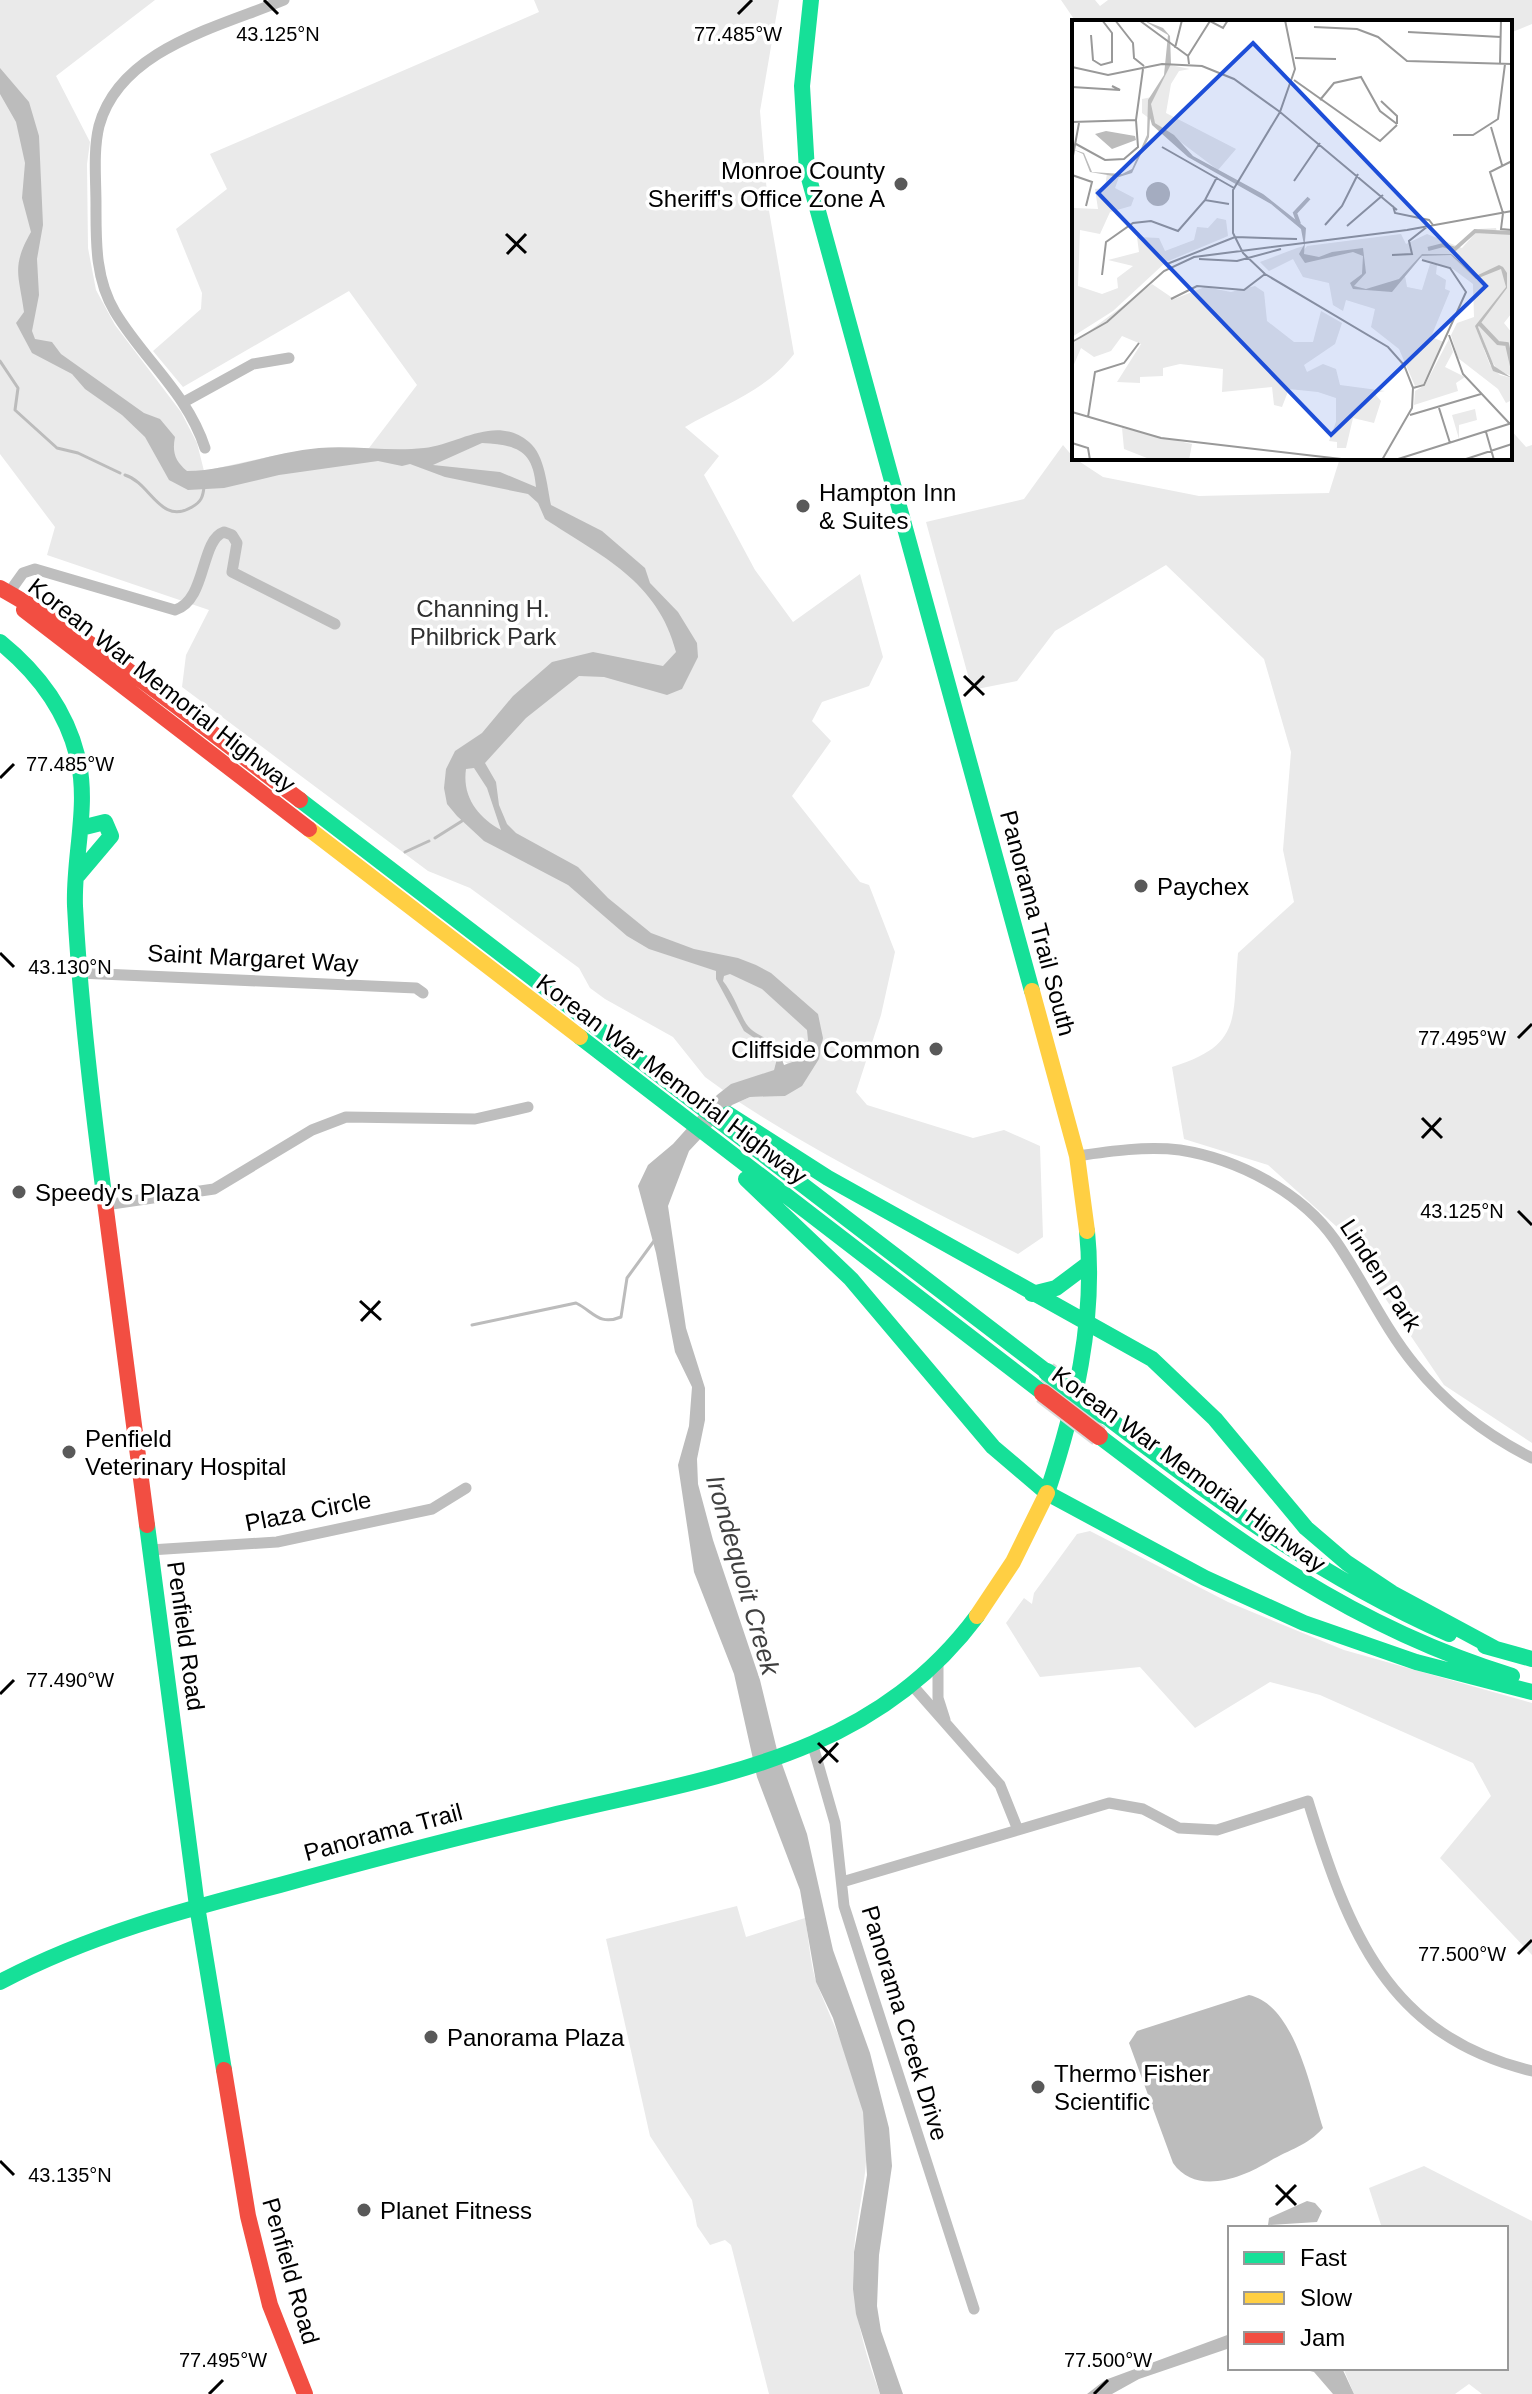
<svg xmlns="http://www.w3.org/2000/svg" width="1532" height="2394" font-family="Helvetica,sans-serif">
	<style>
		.green { fill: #eaeaea }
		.water { fill: #bcbcbc; fill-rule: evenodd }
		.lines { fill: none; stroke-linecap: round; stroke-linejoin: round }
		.stream { stroke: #bcbcbc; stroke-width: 3 }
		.street { stroke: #bebebe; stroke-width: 11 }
		.fast { stroke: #16e098; stroke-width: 16 }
		.slow { stroke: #ffcf43; stroke-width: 16 }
		.jam { stroke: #f24e42; stroke-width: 16 }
		.fast-bridge-casing { stroke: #dbdbdb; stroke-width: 22; stroke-linecap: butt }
		.jam-bridge-casing { stroke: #dbdbdb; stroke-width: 22; stroke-linecap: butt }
		.fast-bridge { stroke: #16e098; stroke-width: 18 }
		.jam-bridge { stroke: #f24e42; stroke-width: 18 }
		.ticks { fill: none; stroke: #000; stroke-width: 3 }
		.poi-dot { fill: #595959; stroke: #fff; stroke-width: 3 }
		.labels { text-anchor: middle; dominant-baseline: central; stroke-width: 7; stroke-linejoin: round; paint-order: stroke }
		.poi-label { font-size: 24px; fill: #000; stroke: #fff; text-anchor: start }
		.park-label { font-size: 24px; fill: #2f2f2f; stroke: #fff }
		.street-label { font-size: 24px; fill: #000; stroke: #fff }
		.water-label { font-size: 26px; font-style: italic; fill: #404040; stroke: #fff }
		.inset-river { fill: none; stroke: #bcbcbc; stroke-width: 4 }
		.inset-road { fill: none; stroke: #999; stroke-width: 2 }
		.view { fill: #1d4ed8; fill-opacity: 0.15; stroke: #1d4ed8; stroke-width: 4 }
		.inset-edge { fill: none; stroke: #000; stroke-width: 4 }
		.ticks-label { font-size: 20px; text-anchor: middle; fill: #000; stroke: #fff; stroke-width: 7; stroke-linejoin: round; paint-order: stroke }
	</style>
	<rect width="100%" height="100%" fill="#fff"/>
	<path class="green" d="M0,0H155L56,76L90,142L87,164L88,248L96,290L115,325L181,412L197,443L204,471L286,453L369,448L417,385L349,291L183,387L153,351L201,309L202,293L176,229L227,189L210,154L539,12L534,0H779L760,111L768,205L794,354C765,392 724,404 685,427L719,456L704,475L755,570L793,622L860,574L883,657L869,686L822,702L812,721L831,741L792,796L860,882L869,885L895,952L881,1015L856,1092L867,1105L973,1138L1004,1130L1040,1146L1043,1237L1018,1254C923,1206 827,1160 739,1102L750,1097L785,1096L807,1076L777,1057L774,1070L723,1090L705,1077L673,1037L605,999L590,988L579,968L470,888L428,871L182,687L186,655L209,610L47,555L55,527L0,454Z
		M1061,0H1095L1100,6L1108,0H1532V24L1510,33V22H1076Z
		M1510,429L1526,447L1532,445V1443L1444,1385L1337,1227L1268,1165L1184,1139L1172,1067C1243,1045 1232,1019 1238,953L1294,902L1283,850L1291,752L1264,659L1166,565L1055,631L1017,681L972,690L926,522L1024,499L1063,445L1074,458L1103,477L1199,496L1329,493L1340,458H1510Z
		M1090,1531L1228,1602L1344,1650L1532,1703V1955L1440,1858L1491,1796L1473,1763L1320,1695L1270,1682L1195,1728L1140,1667L1040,1677L1006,1623L1024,1598L1032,1604L1034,1593L1077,1534Z
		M737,1906L746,1937L805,1918C809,1939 810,1965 817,1984C836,2031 860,2079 866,2129C870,2171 857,2209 854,2251C850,2301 863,2348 880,2394H769L731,2245L725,2240L710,2245L697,2226L692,2200L650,2136L606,1939Z
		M1424,2166L1532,2221V2394H1482L1469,2384L1455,2394H1354L1344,2370L1347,2368H1506V2228H1382L1369,2188Z"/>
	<path class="water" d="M0,68L29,102L39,136L43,225L37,259L39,295L32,331L35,339L52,342L61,354L144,413L160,419L175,437C172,452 175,461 187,471C232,470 274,452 319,448C354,445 389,452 424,448C459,444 496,414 529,442C545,455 547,486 551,505L602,531L645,568L650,583L678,612L697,643L698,657L682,689L667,695L604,677L579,676L526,718L485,763L496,782L499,805L507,824L516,833L578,867L608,898L651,933L694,949L738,958L756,965L771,973L818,1014L823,1038L819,1059L802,1086L785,1096L750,1097L732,1105L689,1151L668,1206L686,1328L705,1388V1420L697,1459L698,1484L713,1540L760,1680L777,1750L807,1834L833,1950L870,2053L889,2128L892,2166L879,2255L877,2306L881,2331L903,2394H880L856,2314L853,2289L854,2252L867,2175L863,2112L833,2018L816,1982L800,1890L757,1777L734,1674L694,1572L678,1465L689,1426L692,1387L675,1352L656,1253L638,1186L648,1165L673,1144L717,1095L731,1084L774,1070L777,1058L772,1050L744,1031L716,979V971L649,949L627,936L568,885L484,841L457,816L447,804L444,788L446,769L455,751L482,733L513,696L552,662L593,652L663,666L676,652C658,581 601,556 545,519L538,503L528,494L445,477L410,464L402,466L378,461L279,475L224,488L188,490L169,480L145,437L122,415L85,389L72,374L32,353L16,323L24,312C19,275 11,267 31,232L22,198L25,163L16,122L0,94ZM482,443C516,445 533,449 536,487L500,472L433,465ZM474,768L487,788L501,830C478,817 462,797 466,769ZM730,974L762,989L807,1030L808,1040L798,1060L784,1065C774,1031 756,1042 744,1020C737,1006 733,994 723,981L724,976Z
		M1249,1995C1295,2005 1310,2088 1323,2128C1307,2146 1290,2149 1270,2161C1242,2178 1196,2196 1173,2163L1129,2043L1137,2031Z
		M1307,2201L1315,2203L1322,2211L1317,2222L1268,2225L1269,2218Z
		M1230,2334V2348L1139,2379L1112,2394H1087L1105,2380Z
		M1298,2368H1342L1354,2394H1333L1314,2372Z"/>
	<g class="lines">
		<path class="stream" d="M0,361L18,388L15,410L57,448L78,453L120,473
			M125,475C151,483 160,526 192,507C201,502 203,497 204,487
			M435,838L462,821
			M405,852L429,841
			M472,1325L576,1303C594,1312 599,1326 621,1317L627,1278L654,1241"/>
		<path class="street" d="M184,402L253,364L289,358
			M205,448C187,393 144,360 115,312C95,279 96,241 96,205C96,179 93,151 99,126C120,49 219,27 284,0
			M8,594L23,573L35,569L175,610C207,600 200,540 224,532L232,535L237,543L232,572L335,624
			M79,973L416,988L423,993
			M1077,1156C1111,1151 1146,1146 1180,1150C1238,1159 1301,1192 1335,1240C1363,1280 1383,1326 1414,1364C1446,1404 1486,1435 1532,1458
			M105,1205L214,1189L312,1130L346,1117L475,1119L528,1107
			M150,1550L277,1542L432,1509L466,1488
			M938,1661V1698L945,1720
			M912,1685L1000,1785L1018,1830L1109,1803L1143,1809L1179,1828L1217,1830L1308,1801C1348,1931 1387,2036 1532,2071
			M813,1746L835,1823L844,1906L974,2309
			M842,1882L1018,1830"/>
		<path class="fast" d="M811,0L802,86L807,171L1032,991
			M0,642C37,672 65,708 77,755C90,804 73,857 75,906C80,1005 92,1104 105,1202
			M300,800L1047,1372
			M78,875L111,836L105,822L81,828
			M580,1037L1043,1393
			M728,1114L828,1178L1152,1359L1215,1419L1306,1528L1347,1563L1392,1593L1496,1649
			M746,1179L851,1279L993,1447L1047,1493L1205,1578L1304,1623L1416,1662L1532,1692
			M1032,1294L1056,1288L1088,1264
			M1104,1415C1214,1499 1322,1578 1449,1634
			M1099,1436C1235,1539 1347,1625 1512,1676
			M1047,1493C1075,1409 1096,1320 1087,1231
			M147,1525L197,1906L224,2070
			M1485,1646L1532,1659
			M0,1982C89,1935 183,1910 280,1885C367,1861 455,1838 544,1817C707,1777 869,1761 977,1616"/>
		<path class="slow" d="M309,829L580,1037
			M1032,991L1077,1156L1087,1231
			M977,1616L1013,1562L1047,1493"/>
		<path class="jam" d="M0,588C107,648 202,726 300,800
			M24,610L309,829
			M105,1202L147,1525
			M224,2070L248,2216L270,2305L305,2394"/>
		<g class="fast-bridge-casing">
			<path id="fast-bridge" d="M1047,1372L1104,1415"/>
		</g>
		<g class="jam-bridge-casing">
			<path id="jam-bridge" d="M1043,1393L1099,1436"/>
		</g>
		<use href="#fast-bridge" class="fast-bridge"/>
		<use href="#jam-bridge" class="jam-bridge"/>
	</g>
	<path class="ticks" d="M264,0L278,14M738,14L752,0M506,234L526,253M507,254L526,234M964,676L984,695M964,696L984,676M0,778L14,764M0,953L14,967M1518,1038L1532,1024M1422,1118L1442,1138M1422,1138L1441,1118M1518,1211L1532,1225M360,1301L381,1320M361,1321L380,1301M0,1694L14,1680M818,1743L838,1762M819,1763L838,1743M1518,1954L1532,1940M0,2161L14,2175M1276,2185L1296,2205M1276,2205L1296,2185M209,2394L223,2380M1094,2394L1108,2380"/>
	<g class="poi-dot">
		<circle cx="901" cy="184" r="8"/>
		<circle cx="803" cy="506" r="8"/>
		<circle cx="1141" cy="886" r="8"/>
		<circle cx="936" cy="1049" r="8"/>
		<circle cx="19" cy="1192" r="8"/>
		<circle cx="69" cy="1452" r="8"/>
		<circle cx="431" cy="2037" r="8"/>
		<circle cx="1038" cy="2087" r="8"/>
		<circle cx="364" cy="2210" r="8"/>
	</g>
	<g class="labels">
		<g class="poi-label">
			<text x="885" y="170" text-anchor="end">Monroe County<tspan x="885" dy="28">Sheriff's Office Zone A</tspan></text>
			<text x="819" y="492">Hampton Inn<tspan x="819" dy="28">&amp; Suites</tspan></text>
			<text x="1157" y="886">Paychex</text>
			<text x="920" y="1049" text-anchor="end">Cliffside Common</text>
			<text x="35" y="1192">Speedy's Plaza</text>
			<text x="85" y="1438">Penfield<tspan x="85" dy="28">Veterinary Hospital</tspan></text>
			<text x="447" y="2037">Panorama Plaza</text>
			<text x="1054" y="2073">Thermo Fisher<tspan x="1054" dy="28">Scientific</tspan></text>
			<text x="380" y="2210">Planet Fitness</text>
		</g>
		<g class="park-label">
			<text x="483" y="608">Channing H.<tspan x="483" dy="28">Philbrick Park</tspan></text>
		</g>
		<g class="street-label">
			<text transform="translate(162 685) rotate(38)">Korean War Memorial Highway</text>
			<text transform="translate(1038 923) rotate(75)">Panorama Trail South</text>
			<text transform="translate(253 958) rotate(3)">Saint Margaret Way</text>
			<text transform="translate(672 1079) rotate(37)">Korean War Memorial Highway</text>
			<text transform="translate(1381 1275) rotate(57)">Linden Park</text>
			<text transform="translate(1189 1469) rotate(36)">Korean War Memorial Highway</text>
			<text transform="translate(308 1511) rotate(-11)">Plaza Circle</text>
			<text transform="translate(186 1636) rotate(82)">Penfield Road</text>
			<text transform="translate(383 1832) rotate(-15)">Panorama Trail</text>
			<text transform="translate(905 2023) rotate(73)">Panorama Creek Drive</text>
			<text transform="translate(291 2271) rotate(74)">Penfield Road</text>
		</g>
		<g class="water-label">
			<text transform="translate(743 1575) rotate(74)">Irondequoit Creek</text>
		</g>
	</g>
	<g transform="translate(1072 20)">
		<rect width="440" height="440" fill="#fff"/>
		<path d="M98,45L118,49L107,51L99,64L94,93L164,129L146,150L70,93V79L80,77ZM35,153L47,157L43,168L62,178L59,186L38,192L28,214L8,210L6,266L30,274L46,268L45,258L61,246L36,240L67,232L65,217L87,218L93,231L122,220L125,207L136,208L145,198L154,200L156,216L94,242L41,291L0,317L2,188L26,189L23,169L33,168ZM424,208L425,213H440L439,294L432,303L440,313V356L426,351L411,327L418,345L428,355L440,358V380L434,383L426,369L386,338L379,315L385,303L402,297L401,264L381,249L348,238L333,256L335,267L350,270L358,244L365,245L364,254L374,260L373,269L378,271L359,317L372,322L351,364L343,366L327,329L299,307L303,289L274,280L271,291L261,285L257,263L231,257L221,239L197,251L188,242L225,228L232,226L228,235L235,226L329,214L334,224L355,214L390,228L407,209ZM80,264L102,279L133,267L159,272L183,266L192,272L195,301L222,322H241L249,291L270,303L263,324L232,345L235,352L251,344L264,349L268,365L313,371L302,373L309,381L302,403L281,398L274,428H265V422L257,421L264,402V378L246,372L217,369L210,387L202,385L200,367L150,372L151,349L108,344L91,348V356L68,357V363L45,362L69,324L50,316L39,331L22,337L9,328L0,349V324ZM377,319L381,332L373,347L393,357L384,363L386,371L342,385L343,371L353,365ZM403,389L405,400L387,405V419L380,395ZM50,408L120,424L117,440H80L52,429Z" fill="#eaeaea"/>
		<path d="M71,0L91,8L98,16L99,44L79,84L83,103L102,115L121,136L191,174L234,208L232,234L247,237L260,232L291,228L294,253L282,266L294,269L327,259L350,234H379L404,256L427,245L431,247L435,253V268L406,307L422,346L440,358L421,351L403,306L434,267L429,249L404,259L379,235L350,236L320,272L281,269L278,263L290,254L291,236L281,232L233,243L227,234L232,225L229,209L199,184L116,137L80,105L78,98L77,117L60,153L47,157L18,152L11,134L0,129L12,133L20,152L50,154L60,149L75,115L76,80L92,55L96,15ZM34,111L63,116L64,120L40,129L23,114ZM74 174a12 12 0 1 1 24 0a12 12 0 1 1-24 0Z" fill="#bcbcbc"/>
		<path class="inset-river" d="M227,204L223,193L237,178M356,229L371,225L383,229L403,211L440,213M407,303L426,323L435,324L440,346"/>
		<path class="inset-road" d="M43,0L61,23L62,38L72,46M67,0L116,36L117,44M213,0L223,49L208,92L325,190M242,7L285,9L306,17L335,41L440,44M336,12L429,17M19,15L21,40L29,45L40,42V13L30,0M103,28L110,0M116,36L138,1L151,8L156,0M223,38L264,39M428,43L429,0M0,47L36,55L90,44L130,46L162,59L208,92L161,170V213L171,233L193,254L316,327L332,345L341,368L340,388L310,440M222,60L308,121L325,105M0,67L48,70L40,66M248,80L262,63L289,57L308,91L325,104M309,81L325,96V104M0,102L64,100L71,49M419,107L430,145M381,115H401L426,99L433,44M4,124L33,140L52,139L66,127L64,100M90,127L162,168M0,141L7,103M440,141L418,152L431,193L429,209L440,210M0,155L20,162L14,186M222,161L248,123M133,180L145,157M321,186L323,193L357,200L361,205M253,205L270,186L286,154M275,206L311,175M320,235L340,234L337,221L356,206M127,239L165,241L209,229M95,244L163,217L225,219M30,255L34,222L61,203L79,201L106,211L133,180L157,184M99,279L125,266L172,270L193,254M377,315L391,354L438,404M0,322L35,302L92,251L122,237L335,210L440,191M341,368L352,365L394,272L378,248L350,240M367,388L378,423M0,392L89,418L278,440M338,395L409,374M16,397L23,352L52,343L67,323M414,412L422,440M0,423L16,428L18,440M323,440L440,403M391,440L440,424"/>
		<path class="view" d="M181,23L414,266L259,415L26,173Z"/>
		<rect width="440" height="440" class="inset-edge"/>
	</g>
	<g class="ticks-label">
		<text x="278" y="41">43.125°N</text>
		<text x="738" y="41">77.485°W</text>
		<text x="70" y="771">77.485°W</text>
		<text x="70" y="974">43.130°N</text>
		<text x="1462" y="1045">77.495°W</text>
		<text x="1462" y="1218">43.125°N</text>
		<text x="70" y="1687">77.490°W</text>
		<text x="1462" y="1961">77.500°W</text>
		<text x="70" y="2182">43.135°N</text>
		<text x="223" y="2367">77.495°W</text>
		<text x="1108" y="2367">77.500°W</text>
	</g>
	<rect x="1228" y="2226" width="280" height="144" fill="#ffffff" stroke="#999999" stroke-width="2"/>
	<rect x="1244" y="2252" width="40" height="12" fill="#16e098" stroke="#999999" stroke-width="2"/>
	<text x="1300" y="2266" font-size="24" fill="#000000">Fast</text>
	<rect x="1244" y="2292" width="40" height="12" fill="#ffcf43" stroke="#999999" stroke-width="2"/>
	<text x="1300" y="2306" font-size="24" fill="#000000">Slow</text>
	<rect x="1244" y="2332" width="40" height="12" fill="#f24e42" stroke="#999999" stroke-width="2"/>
	<text x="1300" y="2346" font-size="24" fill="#000000">Jam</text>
</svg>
